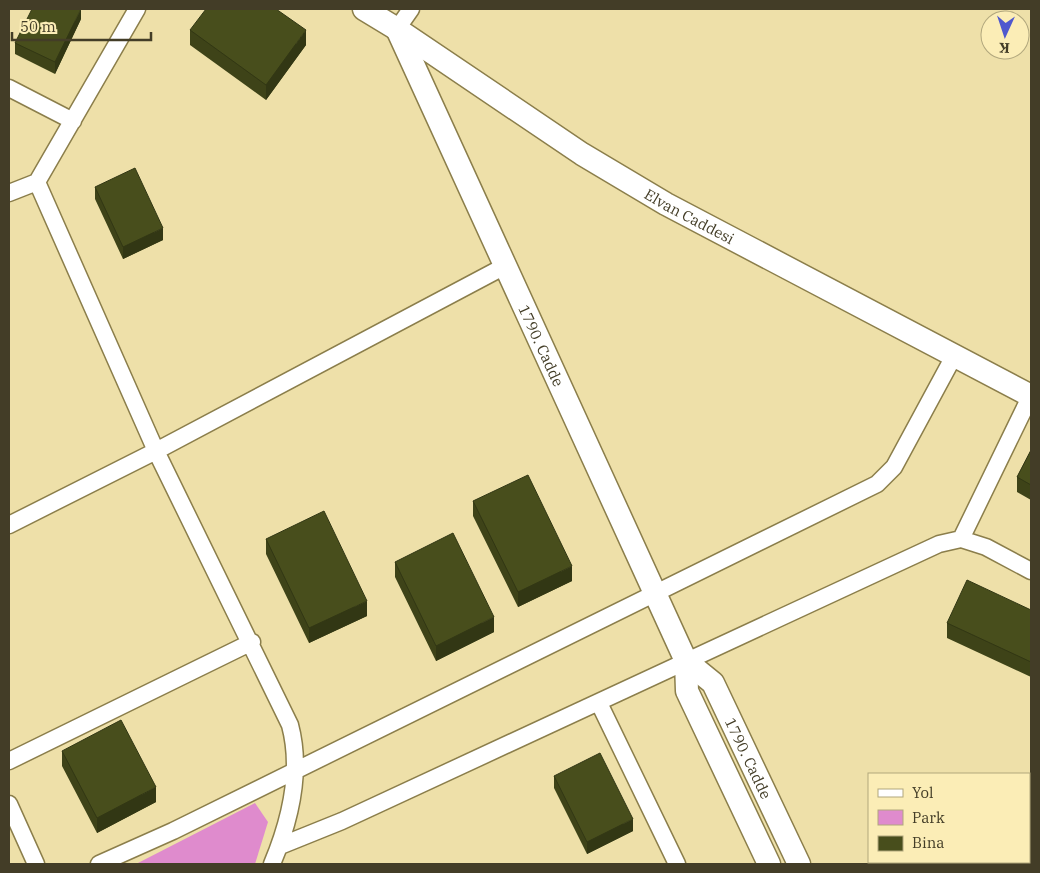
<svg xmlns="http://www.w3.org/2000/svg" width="1040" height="873" font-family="'IBM Plex Serif',serif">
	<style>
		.green { fill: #df8bcd }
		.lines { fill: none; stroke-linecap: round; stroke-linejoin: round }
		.street-casing { stroke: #8b7e4b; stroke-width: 19 }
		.secondary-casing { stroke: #8b7e4b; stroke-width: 25 }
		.street { stroke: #fff; stroke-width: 16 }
		.secondary { stroke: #fff; stroke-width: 22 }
		.wall { fill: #3e4318 }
		.shaded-wall { fill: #323714 }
		.building { fill: #484e1c; stroke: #323714 }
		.labels { text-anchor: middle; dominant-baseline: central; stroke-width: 5; stroke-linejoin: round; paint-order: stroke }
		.street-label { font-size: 15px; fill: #433d27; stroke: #fbedb6 }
	</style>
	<rect width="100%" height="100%" fill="#eee0a9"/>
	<path class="green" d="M255,803L268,822L255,864H136Z"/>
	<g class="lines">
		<g class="street-casing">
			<path id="street" d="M137,9L37,182L156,451L290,725C302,770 290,821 272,864
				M397,29L411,9
				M9,88L73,121
				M9,193L37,182
				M9,525L156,451L505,266
				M961,539L1031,395
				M599,703L677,864
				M9,761L252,642
				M9,804L36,864
				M280,846L342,821L939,544L961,539L986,547L1031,571
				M99,864L173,831L877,484L894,467L954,356"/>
		</g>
		<g class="secondary-casing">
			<g id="secondary">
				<path id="s1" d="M364,9L397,29L582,154L666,204L1031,396"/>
				<path id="s2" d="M397,29L686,661L687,691L769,864"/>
				<path id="s3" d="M686,661L713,683L799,864"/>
			</g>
		</g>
		<use href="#street" class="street"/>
		<use href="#secondary" class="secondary"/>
	</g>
	<path class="wall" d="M81,19L55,74L15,54V43Z
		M190,30L306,45L266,100L190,45Z
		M95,187L163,240L123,259L95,199Z
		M1031,450V500L1017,492V477Z
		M473,501L572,581L518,607L473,516Z
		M266,539L367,616L309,643L266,554Z
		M395,562L494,632L436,661L395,577Z
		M1031,610V677L947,638V623Z
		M62,751L156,802L97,833L62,766Z
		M554,776L633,831L587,854L554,788Z"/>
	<path class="shaded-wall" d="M81,9V19L55,74V62Z
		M306,30V45L266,100V85Z
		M163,228V240L123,259V247Z
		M572,566V581L518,607V592Z
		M367,601V616L309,643V628Z
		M494,617V632L436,661V646Z
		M156,787V802L97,833V818Z
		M633,819V831L587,854V842Z"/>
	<path class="building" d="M32,9H81L55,62L15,43Z
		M206,9H276L306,30L266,85L190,30Z
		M135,168L163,228L123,247L95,187Z
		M1031,450V485L1017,477Z
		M528,475L572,566L518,592L473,501Z
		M324,511L367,601L309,628L266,539Z
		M453,533L494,617L436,646L395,562Z
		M967,580L1031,610V662L947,623Z
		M121,720L156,787L97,818L62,751Z
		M600,753L633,819L587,842L554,776Z"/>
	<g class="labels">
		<g class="street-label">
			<text stroke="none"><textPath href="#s1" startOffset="386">Elvan Caddesi</textPath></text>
			<text stroke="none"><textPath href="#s2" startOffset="348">1790. Cadde</textPath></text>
			<text stroke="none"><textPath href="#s3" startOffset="118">1790. Cadde</textPath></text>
		</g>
	</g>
	<rect width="1040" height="873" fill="none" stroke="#433d27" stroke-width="20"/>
	<rect x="868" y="773" width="162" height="90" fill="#fbedb6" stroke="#b1a77d"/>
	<rect x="878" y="789" width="25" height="8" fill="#ffffff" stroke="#b1a77d"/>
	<text x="912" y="798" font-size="15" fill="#433d27">Yol</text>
	<rect x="878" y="810" width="25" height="15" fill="#df8bcd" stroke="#b1a77d"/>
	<text x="912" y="823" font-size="15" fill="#433d27">Park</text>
	<rect x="878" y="836" width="25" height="15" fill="#484e1c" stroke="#b1a77d"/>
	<text x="912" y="848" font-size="15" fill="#433d27">Bina</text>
	<g transform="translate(1005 35) rotate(183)"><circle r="24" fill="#fbedb6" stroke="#b1a77d"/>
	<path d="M0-4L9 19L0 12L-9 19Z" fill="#4f58ce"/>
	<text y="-8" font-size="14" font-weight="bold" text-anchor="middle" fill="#433d27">K</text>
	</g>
	<path d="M12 32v8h139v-8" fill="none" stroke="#433d27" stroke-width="2.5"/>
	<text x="20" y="32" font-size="15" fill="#433d27" stroke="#fbedb6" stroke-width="4" paint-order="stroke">50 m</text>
</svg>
